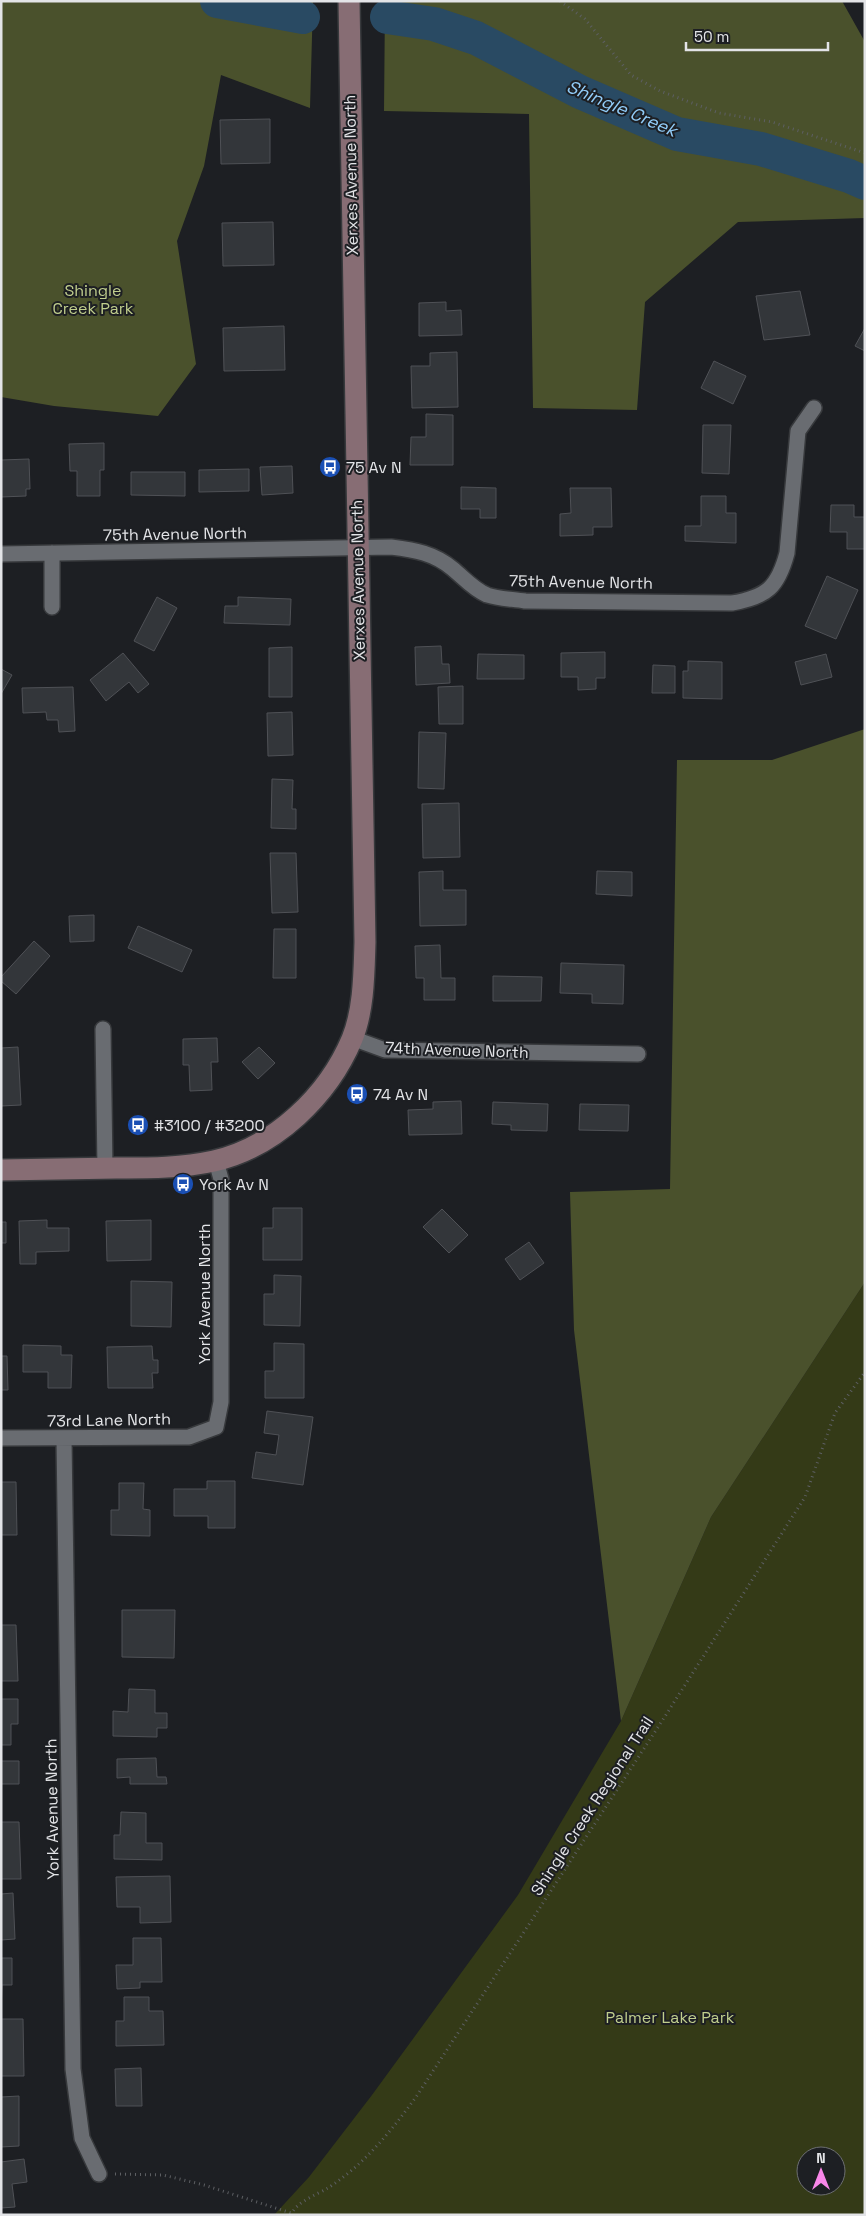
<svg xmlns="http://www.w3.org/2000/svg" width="866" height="2216" font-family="'Space Grotesk',sans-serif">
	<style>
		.green { fill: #343a17; fill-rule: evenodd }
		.forest { fill: #4a512c }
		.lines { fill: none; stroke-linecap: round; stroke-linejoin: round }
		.river { stroke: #294a63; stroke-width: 34 }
		.building { fill: #33363a; stroke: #4f5156 }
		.street-casing { stroke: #37393c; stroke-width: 18 }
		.secondary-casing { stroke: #37393c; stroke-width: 24 }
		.path { stroke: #5d5f63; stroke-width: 3; stroke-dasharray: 1 4; stroke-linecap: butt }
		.street { stroke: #696c71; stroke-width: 15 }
		.secondary { stroke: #876d74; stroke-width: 21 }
		.labels { text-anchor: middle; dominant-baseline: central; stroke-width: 4; stroke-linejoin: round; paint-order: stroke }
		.street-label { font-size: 16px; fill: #e3e4e7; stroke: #1d1f23 }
		.park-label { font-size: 16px; fill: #c0ce8d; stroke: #1d1f23 }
		.poi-label { font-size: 16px; fill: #e3e4e7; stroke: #1d1f23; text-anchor: start }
		.water-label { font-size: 18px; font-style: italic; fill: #91ccf8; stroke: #1d1f23 }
	</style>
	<rect width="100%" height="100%" fill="#1d1f23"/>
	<path class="green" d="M865,1282V2215H274L309,2177L372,2095L518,1895L621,1721L711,1517ZM806,2156H836V2186H806Z"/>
	<path class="forest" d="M1,1H313L310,108L221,75L204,166L177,241L196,364L158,416L54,406L1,397Z
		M385,1H842L865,42V218L738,222L645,302L637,410L533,408L529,114L384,111Z
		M865,729V1282L711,1517L621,1721L574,1330L570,1192L670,1189L677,760H772Z"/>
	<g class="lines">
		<path class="river" d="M217,1L303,17
			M387,17L434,24L476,38L580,92L677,134L761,149L849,176L865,183"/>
	</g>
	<path class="building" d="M270,119V163L221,164L220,120Z
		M273,222L274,265L223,266L222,223Z
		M800,291L810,335L764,340L756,296Z
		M446,302V311L461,310L462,335L419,336V303Z
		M284,326L285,370L224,371L223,328Z
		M865,328V351L855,346Z
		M457,352L458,407L412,408L411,366H430V353Z
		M714,361L746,376L733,404L701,388Z
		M426,414L453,415V465H410L411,437H426Z
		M703,425H731L729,474L702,473Z
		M104,443V470H100V496H77V471H70L69,444Z
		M29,459L30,489H26V496L1,497V460Z
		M292,466L293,493L262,495L260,467Z
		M249,469V491L199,492V470Z
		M131,472H185V496L131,495Z
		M461,487L496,488V518H480V509H461Z
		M570,488H611L612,527H593V535L560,536V514L571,513Z
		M701,496H726V513H736V543L685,541V526H701Z
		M831,505H854V517H865V549H847V532H830Z
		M827,576L858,590L836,639L805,626Z
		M157,597L177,608L154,651L134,641Z
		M238,597L291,599L290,625L224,623L225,606H238Z
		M441,646L442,664H449L450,683L416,685L415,647Z
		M292,647V697H269V648Z
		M605,652V678H596V689L578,690V677H561V653Z
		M123,653L149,684L138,693L129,682L106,701L90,680Z
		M478,654L524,655V679H477Z
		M826,654L832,677L801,685L795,662Z
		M688,661L722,662V699L683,698V671H688Z
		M653,665L675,666V693H652Z
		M1,669L12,675L1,694Z
		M463,686V724H439L438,687Z
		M73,687L75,731L59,732L58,720H47L46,712L23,713L22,688Z
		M292,712L293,755L268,756L267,713Z
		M419,732L446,733L444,789L418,788Z
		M272,779L293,780L292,809H296V829L271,828Z
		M459,803L460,857L423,858L422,804Z
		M270,853H296L298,912L272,913Z
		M443,871V890H466V925L420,926L419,872Z
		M597,871L632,872V896L596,894Z
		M94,915V941L70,942L69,916Z
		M138,926L192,950L182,972L128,948Z
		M274,929H296V978H273Z
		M34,941L50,956L16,994L1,981V977Z
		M440,945L441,978H455V1000H424V978H416L415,946Z
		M561,963L624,965L623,1004L592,1003V994L560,993Z
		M493,976L542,977L541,1001H493Z
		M217,1038L218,1062H211L212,1090L190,1091L189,1065H183V1039Z
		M18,1047L21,1105L1,1106V1048Z
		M259,1047L275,1063L258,1079L242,1062Z
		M461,1101L462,1134L409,1135L408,1110L433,1109V1102Z
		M493,1102L548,1104L547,1131L511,1130V1125L492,1124Z
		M580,1104L629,1105L628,1131L579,1130Z
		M273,1208H302V1260H263V1228H273Z
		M442,1209L468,1235L449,1253L423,1227Z
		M47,1220V1228H69V1251L36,1252V1264H20L19,1221Z
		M151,1220V1260L107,1261L106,1221Z
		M1,1222H6V1243H1Z
		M529,1242L544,1263L520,1280L505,1259Z
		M274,1275L301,1276L300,1326L264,1325V1294H274Z
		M131,1281L172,1282L171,1327L131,1326Z
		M274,1343L304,1344V1398H265V1371H274Z
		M23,1345L61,1346V1355H72L71,1388H48V1372H23Z
		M152,1346L153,1360H158V1373H152L153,1388H108L107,1347Z
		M1,1356H7L8,1390H1Z
		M267,1411L313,1417L303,1485L252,1478L256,1452L276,1455L279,1435L264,1433Z
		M207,1481H235V1528H208V1516H174V1489H207Z
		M1,1482H16L17,1535H1Z
		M119,1483H144L143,1509L150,1510V1536L111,1535V1510H119Z
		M122,1610H175L174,1658L122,1657Z
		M1,1625H16L18,1681H1Z
		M129,1689L155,1690V1713H167V1728H157V1737L113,1736V1711L128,1712Z
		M1,1699H18V1724H11V1745H1Z
		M156,1758L157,1777H166L167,1784H130V1777L117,1778V1759Z
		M1,1761H19V1784H1Z
		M121,1812L146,1813V1843H162V1860L114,1859V1835H120Z
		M1,1822H19L21,1879H1Z
		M170,1876L171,1922L140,1923V1907H117L116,1877Z
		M13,1893L15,1939L1,1940V1894Z
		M133,1938H161L162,1982H140V1988L117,1989L116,1965H133Z
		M1,1958H12V1985H2L1,2010Z
		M124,1997H149V2011H163L164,2045L116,2046V2021H124Z
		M1,2019H23L24,2076H1Z
		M141,2068L142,2106H116L115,2069Z
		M19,2096V2146L1,2147V2097Z
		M24,2159L27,2182L12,2184L15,2207L1,2208V2162Z"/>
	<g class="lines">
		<g class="street-casing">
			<path id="street" d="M52,553V607
				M1,554L391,547C415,550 434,553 453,569C464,578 473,589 487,595C499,599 513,599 525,601L732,603C767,597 778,587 787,553L798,431L814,408
				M103,1029L105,1169
				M352,1038L385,1050L638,1054
				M1,1438L189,1437L216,1427L221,1402V1179L216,1161
				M64,1439L73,2069L82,2138L99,2174"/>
		</g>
		<g class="secondary-casing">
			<path id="secondary" d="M1,1170C41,1169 80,1169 119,1168C151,1168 182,1168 214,1161C275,1147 328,1096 352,1039C364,1010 364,973 365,942L349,1"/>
		</g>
		<path class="path" d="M560,1L585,19L631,75L660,91L719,113L772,122L865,153
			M115,2174L163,2175L204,2185L291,2213
			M291,2215C296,2202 316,2195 328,2188C365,2164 393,2129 418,2094L662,1721L805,1497L835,1413L865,1372"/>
		<use href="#street" class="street"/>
		<use href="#secondary" class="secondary"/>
	</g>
	<defs>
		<g id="bus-disc" transform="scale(1.125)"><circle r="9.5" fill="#1a4fb4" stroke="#1d1f23"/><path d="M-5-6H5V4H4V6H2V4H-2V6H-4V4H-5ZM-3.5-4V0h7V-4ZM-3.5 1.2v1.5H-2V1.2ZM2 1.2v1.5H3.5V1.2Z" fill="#fff"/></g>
	</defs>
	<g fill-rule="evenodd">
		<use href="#bus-disc" x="330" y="467"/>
		<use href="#bus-disc" x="357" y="1094"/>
		<use href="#bus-disc" x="138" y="1125"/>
		<use href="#bus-disc" x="183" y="1184"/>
	</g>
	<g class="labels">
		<g class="street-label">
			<text transform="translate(351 175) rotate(-91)">Xerxes Avenue North</text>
			<text transform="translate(175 534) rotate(-1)">75th Avenue North</text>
			<text transform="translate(358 580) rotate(-91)">Xerxes Avenue North</text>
			<text transform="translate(581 582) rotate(1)">75th Avenue North</text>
			<text transform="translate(457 1050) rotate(2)">74th Avenue North</text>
			<text transform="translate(204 1294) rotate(-90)">York Avenue North</text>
			<text transform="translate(109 1420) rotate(-1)">73rd Lane North</text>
			<text transform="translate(592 1806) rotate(-57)">Shingle Creek Regional Trail</text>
			<text transform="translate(52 1809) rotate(-91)">York Avenue North</text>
		</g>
		<g class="park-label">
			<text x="93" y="290">Shingle<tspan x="93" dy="18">Creek Park</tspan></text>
			<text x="670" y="2017">Palmer Lake Park</text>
		</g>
		<g class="poi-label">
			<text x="346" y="467">75 Av N</text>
			<text x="373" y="1094">74 Av N</text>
			<text x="154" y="1125">#3100 / #3200</text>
			<text x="199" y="1184">York Av N</text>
		</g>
		<g class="water-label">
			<text transform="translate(622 108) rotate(23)">Shingle Creek</text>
		</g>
	</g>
	<rect width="866" height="2216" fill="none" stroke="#e3e4e7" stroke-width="5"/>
	<g transform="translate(821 2171)"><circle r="24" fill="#1d1f23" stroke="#6c6e71"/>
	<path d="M0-4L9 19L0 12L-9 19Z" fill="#f987e9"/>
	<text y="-8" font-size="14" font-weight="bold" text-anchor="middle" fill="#e3e4e7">N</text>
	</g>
	<path d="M686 42v8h142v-8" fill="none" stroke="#e3e4e7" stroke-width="2.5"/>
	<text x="694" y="42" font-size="15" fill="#e3e4e7" stroke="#1d1f23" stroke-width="4" paint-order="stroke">50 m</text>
</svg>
